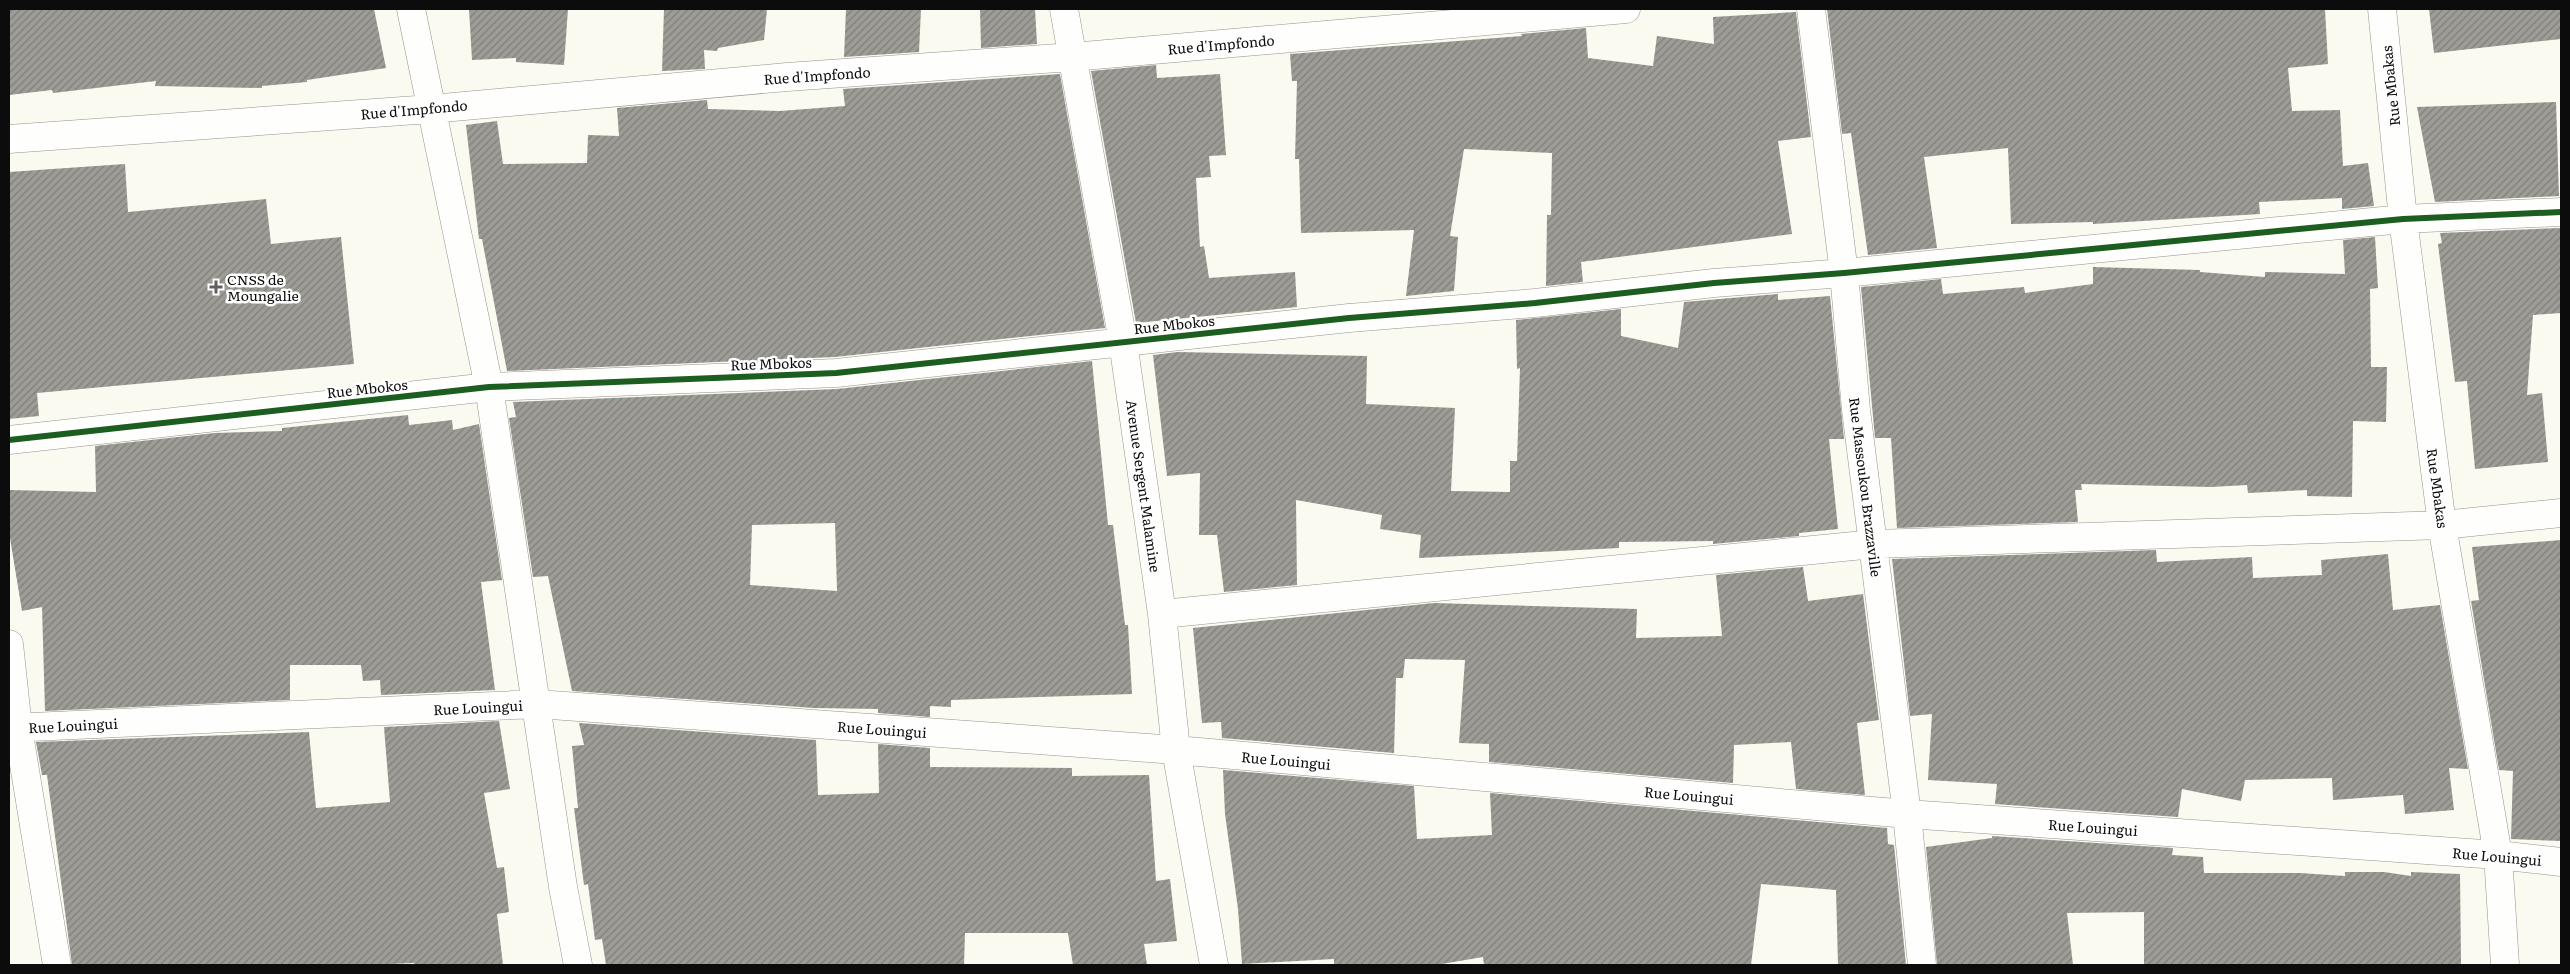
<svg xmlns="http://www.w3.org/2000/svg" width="2570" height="974" font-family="Literata,serif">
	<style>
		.building { fill: url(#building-hatch); fill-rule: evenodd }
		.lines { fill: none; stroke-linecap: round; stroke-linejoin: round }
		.minor-casing { stroke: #94938f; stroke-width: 29 }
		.minor { stroke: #fefefd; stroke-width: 28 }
		.cycleway-casing { stroke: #fff; stroke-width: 9 }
		.cycleway { stroke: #1b5e20; stroke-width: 6 }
		.poi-dot { fill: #605f5c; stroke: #fff; stroke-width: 2 }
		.labels { text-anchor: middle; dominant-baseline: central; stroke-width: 5; stroke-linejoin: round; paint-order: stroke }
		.street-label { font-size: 14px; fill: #0c0c0c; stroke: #fff }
		.poi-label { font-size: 14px; fill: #0c0c0c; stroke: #fff; text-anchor: start }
	</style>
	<defs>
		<pattern id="building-hatch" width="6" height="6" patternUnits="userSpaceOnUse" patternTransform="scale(1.25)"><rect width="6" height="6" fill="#9e9c96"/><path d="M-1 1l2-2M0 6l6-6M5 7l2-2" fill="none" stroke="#7f7e79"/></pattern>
	</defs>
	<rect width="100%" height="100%" fill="#fbfaf0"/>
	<path class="building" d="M9,9H374L386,68L307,80V82L262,86V88L155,86L156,81L53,93L52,90L9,95Z
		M469,9H568L564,65L516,62V58L472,60Z
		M664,9H767L764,40L718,48L717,51L704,50L705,69L662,71Z
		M846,9H921L919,52L844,57Z
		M980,9H1035L1037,44L981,48Z
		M1827,9H2325L2328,64L2288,68L2292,111L2340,110L2343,166L2368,163L2374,206L2342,209V198L2259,202L2260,214L2093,224V222L2011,224L2008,148L1924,157L1937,248L1868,255L1851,133L1842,134Z
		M2429,9H2561V39L2434,53Z
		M1796,12L1811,137L1778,141L1792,234L1581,262L1583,282L1546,286L1547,215H1551L1552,153L1464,149L1450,236L1458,237L1454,291L1406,296L1414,230L1301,233L1299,159H1295L1297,81H1292L1290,54L1522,36L1521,34L1586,28L1588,58L1653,66L1657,36L1714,44L1713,17Z
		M1156,65L1157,78L1220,74L1226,155L1209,156L1211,177L1196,178L1200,247L1204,246L1209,278L1295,272L1297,307L1136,323L1091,71Z
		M1060,74L1105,328L835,357L507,371L482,239H479L466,125L497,121L503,164L587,163L588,135L619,136L617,108L707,100L708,109L780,111L845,106L843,89Z
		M2556,102L2559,196L2435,202L2417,107Z
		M125,164L128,212L266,199L271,244L341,237L354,364L37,393L39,416L9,419V172Z
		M2560,228L2561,313L2533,315L2527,395L2542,393L2548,462L2475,469L2467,381L2455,382L2438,244L2442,243L2440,233Z
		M2375,237L2378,288L2370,289L2371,367H2387L2386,422L2353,421L2352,497L2307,496V490L2248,493L2247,485L2211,487L2081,484L2082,490H2075L2078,522L1897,528L1891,438H1875L1861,287L1941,279L1943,294L2024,287L2025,293L2093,284V267L2200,270V272L2265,277V272L2345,274L2343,240Z
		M1778,294V300L1830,296L1844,439H1829L1838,529L1799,533V536L1713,544V541L1619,542V548L1419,558L1421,535L1380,529L1382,515L1296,500L1297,585L1224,592L1217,535H1199L1200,473L1167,476L1153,355L1178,352L1367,356L1366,404L1455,408L1451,491L1510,492V461H1517L1520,368L1517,369L1516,320L1621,309V336L1678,348L1684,302Z
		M1092,361L1108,525H1113L1125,625H1128L1132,694L951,700V707L930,706V717L878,713V709L814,708L572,691L548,576L533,577L509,418L516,417L513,402L837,389ZM835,523L837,591L750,585L752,525Z
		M408,415L409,425L452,420L453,430L479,424L502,580L481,582L495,690L381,695L380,680L363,681L361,665H290V700L45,711L42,607L22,611L9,532V490L96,492L95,446L215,433L282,431V428Z
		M2561,540V841L2511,839L2513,771L2499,770L2471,601L2479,600L2472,547Z
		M2156,550L2157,562L2252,557L2253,578L2322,575L2321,560L2388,554L2393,610L2440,605L2468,769L2449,768L2454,810L2405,814L2403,795L2333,800L2332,778L2245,780L2241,801L2182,789L2178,817L1995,804L1997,784L1928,780L1932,714L1910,716L1892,559Z
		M1803,567L1808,601L1863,594L1879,720L1857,723L1865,795L1796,789L1791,742L1734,745L1733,783L1489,762V744L1459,743L1465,660L1405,659L1403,678H1396L1394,753L1222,738L1221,722L1202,723L1193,628L1434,603L1637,609L1636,638L1722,636L1716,575Z
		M499,721L510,789L484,793L497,868L504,867L509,912L497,914L503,965H415L414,963L367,965H72L47,775H42L36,742L309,732L316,808L390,802L384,727Z
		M579,723L816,740L818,795L879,793L878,744L930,748V767L1072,768V776L1149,775L1156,881L1170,879L1177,941L1144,944L1147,965H1073L1068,933H965L964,965H606L602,939L595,940L588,884L584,885L574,808H578L572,746L584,745Z
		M1223,770L1414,786L1417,839L1492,835L1490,793L1887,828L1888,844L1894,845L1906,965H1838L1836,890L1761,884L1751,965H1484L1483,957L1436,965H1334V959L1242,964L1238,909L1225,814Z
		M1992,836L2173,848L2172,855L2203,857L2204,873H2300L2345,876V872H2384L2411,876V872L2460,874L2461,965H2144V912L2067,913L2073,965H1937L1926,847L1992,838Z"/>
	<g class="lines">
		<g class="minor-casing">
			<path id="minor" d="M411,9L489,387L563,887L578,965
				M1064,9L1123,342L1162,614L1176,750L1214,965
				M1811,9L1844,273L1856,410L1907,814L1922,965
				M2382,9L2403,219L2442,525L2498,855L2505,965
				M9,139L431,109L787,77L1072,57L1626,9
				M9,440L489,387L836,373L1349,318L1535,303L1714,283L1844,273L2403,219L2561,212
				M1162,614L1874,544L2442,525L2561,513
				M9,644L18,728L57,965
				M9,728L537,704L1176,750L1907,814L2498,855L2561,862"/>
		</g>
		<use href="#minor" class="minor"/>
		<g class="cycleway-casing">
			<path id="cycleway" d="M9,440L489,387L836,373L1349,318L1535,303L1714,283L1844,273L2403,219L2561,212"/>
		</g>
		<use href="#cycleway" class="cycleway"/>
	</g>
	<path class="poi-dot" d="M213.5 279.5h5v5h5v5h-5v5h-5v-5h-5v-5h5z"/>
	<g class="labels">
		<g class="street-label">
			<text transform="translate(1221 44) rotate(-5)">Rue d'Impfondo</text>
			<text transform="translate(817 75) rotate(-4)">Rue d'Impfondo</text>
			<text transform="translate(2390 86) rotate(-96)">Rue Mbakas</text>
			<text transform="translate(414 109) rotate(-5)">Rue d'Impfondo</text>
			<text transform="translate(1174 324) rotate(-6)">Rue Mbokos</text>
			<text transform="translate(771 363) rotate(-2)">Rue Mbokos</text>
			<text transform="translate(367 388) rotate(-6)">Rue Mbokos</text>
			<text transform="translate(1144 486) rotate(82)">Avenue Sergent Malamine</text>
			<text transform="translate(1866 487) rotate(83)">Rue Massoukou Brazzaville</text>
			<text transform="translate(2438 488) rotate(82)">Rue Mbakas</text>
			<text transform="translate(478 707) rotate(-3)">Rue Louingui</text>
			<text transform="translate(73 725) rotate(-3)">Rue Louingui</text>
			<text transform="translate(882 729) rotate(4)">Rue Louingui</text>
			<text transform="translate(1286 760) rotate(5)">Rue Louingui</text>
			<text transform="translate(1689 795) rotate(5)">Rue Louingui</text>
			<text transform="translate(2093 827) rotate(4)">Rue Louingui</text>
			<text transform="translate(2497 856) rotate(5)">Rue Louingui</text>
		</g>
		<g class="poi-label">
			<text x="227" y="279">CNSS de<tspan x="227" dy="16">Moungalie</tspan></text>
		</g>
	</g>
	<rect width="2570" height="974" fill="none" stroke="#0c0c0c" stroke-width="20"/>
</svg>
